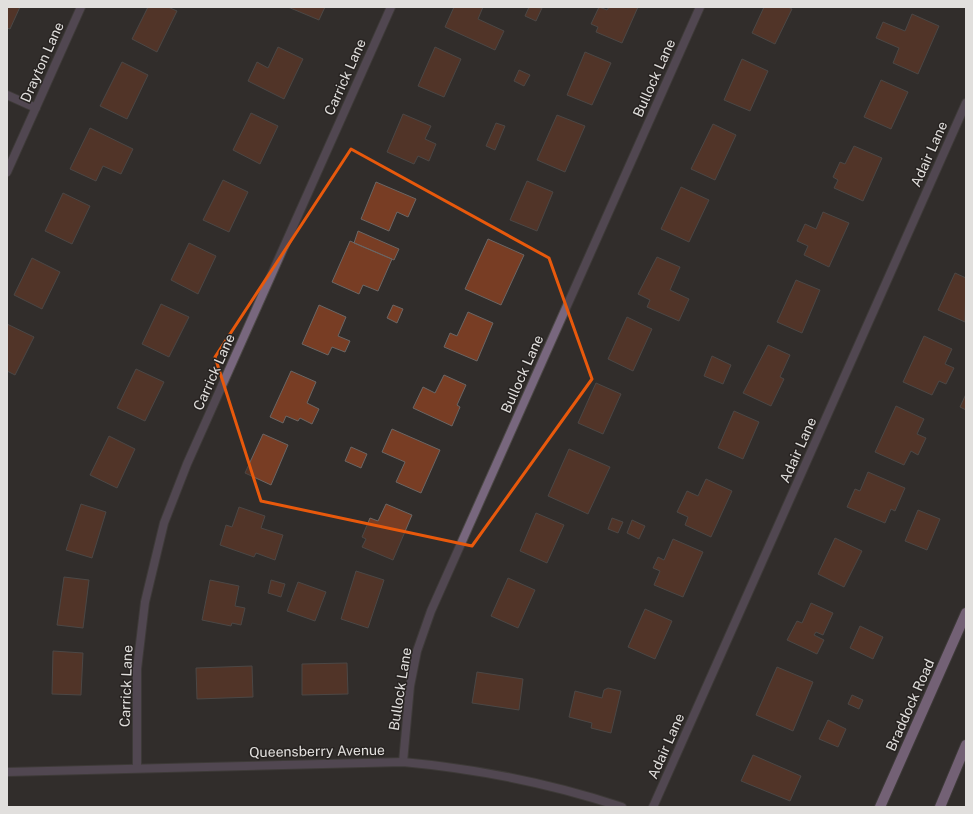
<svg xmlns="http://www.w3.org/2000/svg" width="973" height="814" font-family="'Public Sans',sans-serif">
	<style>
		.building { fill: #783d24; stroke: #6b6664 }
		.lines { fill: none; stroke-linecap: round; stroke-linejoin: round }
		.minor-casing { stroke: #4d4947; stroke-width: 10 }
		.tertiary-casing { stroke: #4d4947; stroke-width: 10 }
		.primary-casing { stroke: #4d4947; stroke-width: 12 }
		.minor { stroke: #78677e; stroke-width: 8 }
		.tertiary { stroke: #78677e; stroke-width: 8 }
		.primary { stroke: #c39fce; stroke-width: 10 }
		.marked { fill: none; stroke: #e8590c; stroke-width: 3; stroke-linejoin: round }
		.labels { text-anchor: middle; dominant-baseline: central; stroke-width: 3; stroke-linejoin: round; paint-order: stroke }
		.street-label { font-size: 14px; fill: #e1dfdd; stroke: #272321 }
	</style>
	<rect width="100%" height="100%" fill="#312d2b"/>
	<path class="building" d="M7,7H20L10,29L7,28Z
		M148,7H168L177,11L157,52L132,39Z
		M288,7H325L319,20Z
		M454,7H483L478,19L504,31L495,50L445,27Z
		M529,7L542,8L536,21L525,16Z
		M599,7L607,10L609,7H638L622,43L596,32L598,27L591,24Z
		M764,7H788L792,9L775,44L752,33Z
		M912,14L939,26L918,74L893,63L899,48L876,38L883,22L905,31Z
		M278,47L303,59L284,99L248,81L257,62L268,68Z
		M435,47L461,59L444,97L418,86Z
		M585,52L611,63L592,105L567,95Z
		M742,59L768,71L750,111L724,100Z
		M122,62L148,75L127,119L100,106Z
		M519,70L530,75L524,86L514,81Z
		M881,80L908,92L891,129L864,117Z
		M251,113L278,126L260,164L233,150Z
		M403,114L431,126L425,139L436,144L429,161L418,156L414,164L387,152Z
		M557,115L585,126L565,172L537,160Z
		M496,123L505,126L495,150L486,146Z
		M713,124L736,135L715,180L691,169Z
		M90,128L133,149L121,174L103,166L96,181L70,169Z
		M854,146L882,158L863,201L834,188L838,180L833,177L840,162L845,164Z
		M223,180L248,192L229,232L203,220Z
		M527,181L553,192L537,231L510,220Z
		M376,182L416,199L408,217L397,212L389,231L361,219Z
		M681,187L709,200L689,242L661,229Z
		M63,193L90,206L72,244L45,231Z
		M823,212L849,223L829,267L804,255L808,246L797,241L805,224L816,229Z
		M358,231L399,249L394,260L354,243Z
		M488,239L524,255L501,305L465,289Z
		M350,241L392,259L378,291L363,285L359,294L332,282Z
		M189,243L216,256L198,294L171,280Z
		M657,257L680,267L670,290L689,299L679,321L647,307L650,300L638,294Z
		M32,258L60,272L42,309L14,295Z
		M955,273L966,278L965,322L938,310Z
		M796,280L820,290L802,333L777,322Z
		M161,304L189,317L169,357L142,344Z
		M319,305L346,317L338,336L350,341L345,352L332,347L328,355L302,344Z
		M393,305L403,309L397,323L387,318Z
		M468,312L493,323L477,361L444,347L450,333L457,336Z
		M627,317L652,329L633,371L608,359Z
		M7,324L34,337L15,375L7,371Z
		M924,336L952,349L945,364L954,368L946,384L939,381L932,395L903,382Z
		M768,345L790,355L780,377L784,379L771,406L743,393Z
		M712,356L731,365L723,384L704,376Z
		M136,369L164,382L145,421L117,408Z
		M291,371L316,382L307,403L319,409L312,424L300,418L298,421L286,416L283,423L270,417Z
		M444,375L466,385L457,405L460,407L452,426L413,408L423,387L435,393Z
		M596,383L621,394L603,434L578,423Z
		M966,394V410L960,407Z
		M896,406L924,419L917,434L926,438L918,455L911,451L904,465L875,452Z
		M734,411L759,422L743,459L718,448Z
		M392,429L440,450L421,493L396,482L405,462L382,452Z
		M263,434L288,445L271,485L245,473Z
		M109,436L135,449L117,488L90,475Z
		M351,447L367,454L361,468L345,461Z
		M569,449L610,467L588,514L548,496Z
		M868,472L905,488L895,511L891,509L885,523L847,507L855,489L860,491Z
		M706,479L732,491L711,537L685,525L688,517L677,512L687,491L698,496Z
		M81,504L106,512L92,558L66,550Z
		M386,504L412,515L393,560L362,547L366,539L362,537L370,518L378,521Z
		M239,507L265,516L261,528L283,535L275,560L256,553L254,557L220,545L226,525L232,527Z
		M918,510L940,519L927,550L905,541Z
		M536,513L564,525L547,563L520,551Z
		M612,518L623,522L618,533L608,529Z
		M632,520L645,526L639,539L627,533Z
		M835,538L862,551L844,587L818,574Z
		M673,539L703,552L683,597L654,585L660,571L653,568L658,557L664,560Z
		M356,571L384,580L368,628L341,619Z
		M64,577L89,580L83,628L57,625Z
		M508,578L535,590L518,628L491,616Z
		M210,580L239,586L235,606L245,608L241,625L232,623L231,626L202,620Z
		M271,580L285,584L281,597L268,593Z
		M298,582L326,592L315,621L287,611Z
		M811,603L833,613L823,635L816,632L814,635L824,640L817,654L787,640L797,621L802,623Z
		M645,609L672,621L655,659L628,647Z
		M860,626L883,637L873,659L850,648Z
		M53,651L83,653L81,695L52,694Z
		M347,663L348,694L302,695V664Z
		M252,666L253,697L197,699L196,668Z
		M777,667L813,682L793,731L756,715Z
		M477,672L523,679L519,710L472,703Z
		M608,688L621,691L611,733L591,728L592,723L569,717L575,691L602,698L604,690Z
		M852,695L863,700L859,709L848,704Z
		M828,720L846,729L838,747L819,739Z
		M753,755L801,776L790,801L741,781Z"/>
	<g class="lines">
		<g class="minor-casing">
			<path id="minor" d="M7,95L36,108
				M7,172L81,7
				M403,762L410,686L417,651L431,611L700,7
				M137,768V669L145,602L164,523L187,464L391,7
				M653,807L966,103"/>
		</g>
		<g class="tertiary-casing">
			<path id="tertiary" d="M7,772L403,762C478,769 550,783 622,807"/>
		</g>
		<g class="primary-casing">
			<path id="primary" d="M880,807L966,613
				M940,807L966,745"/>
		</g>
		<use href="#minor" class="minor"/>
		<use href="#tertiary" class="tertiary"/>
		<use href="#primary" class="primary"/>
	</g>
	<path d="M0 0H973V814H0ZM351,149L549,258L592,379L472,546L261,501L215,357Z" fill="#312d2b" fill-opacity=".55" fill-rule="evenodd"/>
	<path class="marked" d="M351,149L549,258L592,379L472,546L261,501L215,357Z"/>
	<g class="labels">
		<g class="street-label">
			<text transform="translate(42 62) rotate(-66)">Drayton Lane</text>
			<text transform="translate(345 77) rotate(-66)">Carrick Lane</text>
			<text transform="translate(654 78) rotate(-66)">Bullock Lane</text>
			<text transform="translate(929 154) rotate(-66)">Adair Lane</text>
			<text transform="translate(214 372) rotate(-66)">Carrick Lane</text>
			<text transform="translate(522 374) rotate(-66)">Bullock Lane</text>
			<text transform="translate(798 450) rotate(-66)">Adair Lane</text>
			<text transform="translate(126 686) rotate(-88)">Carrick Lane</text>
			<text transform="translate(400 689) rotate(-81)">Bullock Lane</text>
			<text transform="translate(910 705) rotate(-66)">Braddock Road</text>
			<text transform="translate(666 746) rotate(-66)">Adair Lane</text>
			<text transform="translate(317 751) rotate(-1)">Queensberry Avenue</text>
		</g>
	</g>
	<rect width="973" height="814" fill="none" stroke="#e1dfdd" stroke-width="16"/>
</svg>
